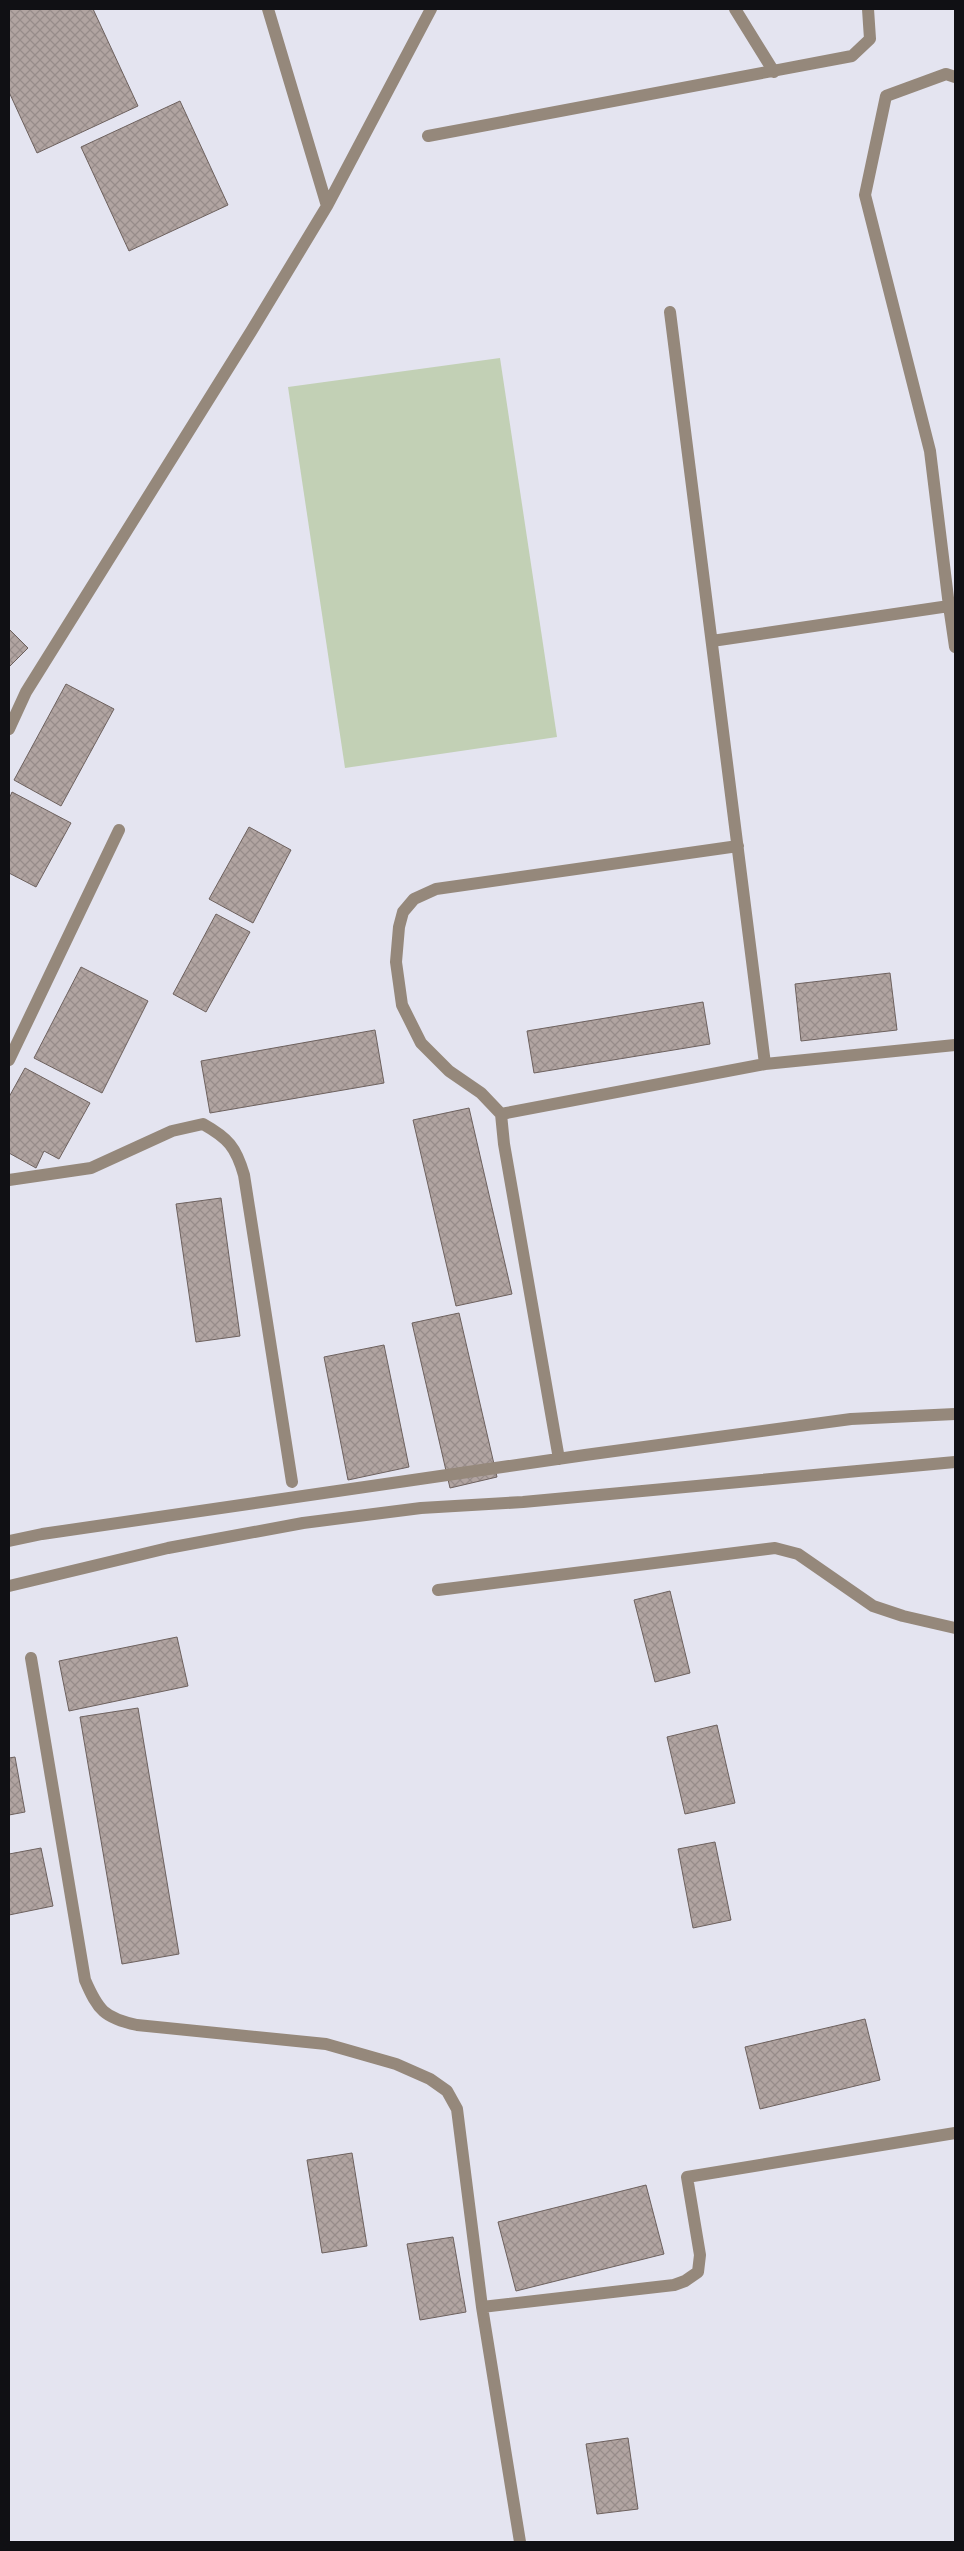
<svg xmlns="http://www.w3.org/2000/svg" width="964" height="2551" font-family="'Space Grotesk',sans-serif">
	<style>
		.green { fill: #c2d0b5 }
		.building { fill: url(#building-cross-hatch); stroke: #6d615e }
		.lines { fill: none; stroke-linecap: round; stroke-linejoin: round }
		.minor { stroke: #95887b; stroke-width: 12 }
		.tertiary { stroke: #95887b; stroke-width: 12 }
	</style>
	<defs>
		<pattern id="building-cross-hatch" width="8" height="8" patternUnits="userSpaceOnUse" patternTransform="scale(1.25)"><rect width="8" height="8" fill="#b1a4a1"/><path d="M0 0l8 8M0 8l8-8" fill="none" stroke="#978c8a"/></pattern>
	</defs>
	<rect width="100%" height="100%" fill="#e4e4f0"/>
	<path class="green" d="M500,358L557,737L345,768L288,387Z"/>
	<path class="building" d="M9,9H93L138,106L37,153L9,92Z
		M180,101L228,205L129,251L81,147Z
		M9,629L28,648L9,667Z
		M66,684L114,709L61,806L14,780Z
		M12,792L71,823L36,887L9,873V799Z
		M249,827L291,850L253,923L209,899Z
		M216,914L250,932L206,1012L173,994Z
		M81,967L148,1001L102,1093L34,1058Z
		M890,973L897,1030L801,1041L795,984Z
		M703,1002L710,1044L534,1073L527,1031Z
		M375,1030L384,1083L210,1113L201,1061Z
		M25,1068L90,1103L59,1159L44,1151L36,1168L9,1153V1097Z
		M469,1108L512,1294L456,1306L413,1120Z
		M221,1198L240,1336L196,1342L176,1204Z
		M459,1313L497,1477L450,1488L412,1323Z
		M384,1345L409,1467L348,1480L324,1357Z
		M670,1591L690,1673L655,1682L634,1600Z
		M177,1637L188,1686L69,1711L59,1661Z
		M138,1708L179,1954L122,1964L80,1717Z
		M717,1725L735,1803L685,1814L667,1737Z
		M15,1757L25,1812L9,1815V1758Z
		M715,1842L731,1920L693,1928L678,1849Z
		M41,1848L53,1906L9,1915V1854Z
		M865,2019L880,2080L760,2109L745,2047Z
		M352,2153L367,2246L322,2253L307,2160Z
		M646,2185L664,2254L516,2291L498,2222Z
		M453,2237L466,2312L420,2320L407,2244Z
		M628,2438L638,2509L597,2514L586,2444Z"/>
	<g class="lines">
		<path class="minor" d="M268,9L327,206
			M735,9L774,72
			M428,136L852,56L870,39L868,9
			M949,606L930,451L865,195L886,96L946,74L955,77
			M712,641L949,606L955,647
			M9,729L26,692L252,330L327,206L431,9
			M9,1060L119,830
			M765,1064L955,1045
			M501,1114L481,1093L449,1071L421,1043L402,1005L396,962L399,927L403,912L414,899L436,889L738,846
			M9,1180L91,1168L172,1131L203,1124C228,1138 236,1147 244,1175L292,1482
			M559,1459L504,1144L501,1114L765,1064L670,312
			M9,1541L42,1534L585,1455L851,1419L955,1414
			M438,1590L775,1548L798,1554L873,1606L903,1616L955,1628
			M31,1658L85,1980C98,2010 104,2018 137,2025L326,2044L396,2064L430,2079L447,2091L457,2109L482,2307
			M520,2542L482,2307L674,2285L685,2281L698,2272L700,2255L687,2177L955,2133"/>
		<path class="tertiary" d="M9,1586L168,1548L303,1523L421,1508L523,1502L955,1462"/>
	</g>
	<rect width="964" height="2551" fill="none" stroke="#101014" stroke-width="20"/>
</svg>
